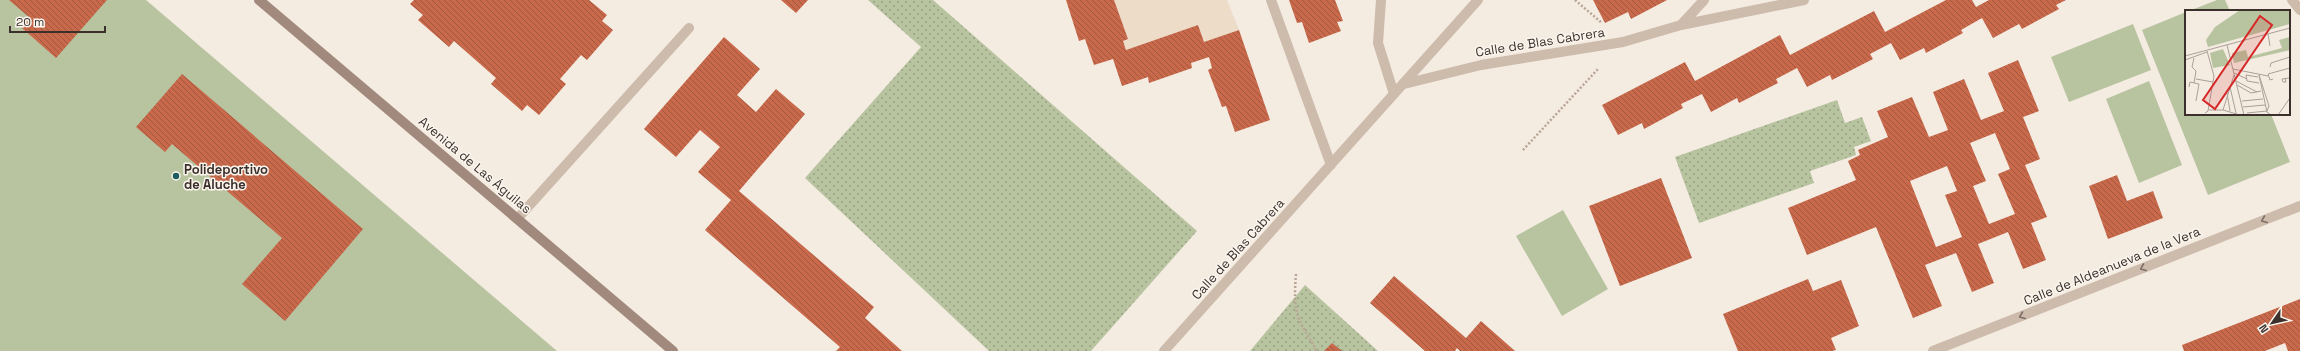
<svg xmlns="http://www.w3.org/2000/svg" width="2300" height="351" font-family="'Space Grotesk',sans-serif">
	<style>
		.grass { fill: #b8c4a0 }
		.park { fill: url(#park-dots) }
		.plaza { fill: #ecdcc8 }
		.building { fill: url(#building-back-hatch); fill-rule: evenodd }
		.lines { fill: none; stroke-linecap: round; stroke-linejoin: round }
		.path { stroke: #b9a596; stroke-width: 2.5; stroke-dasharray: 2 2; stroke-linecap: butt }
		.lane { stroke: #cdbbac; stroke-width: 10 }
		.street { stroke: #cdbbac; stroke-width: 10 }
		.secondary { stroke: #a18a7d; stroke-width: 10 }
		.oneway { stroke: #7d6f65 }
		.poi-dot { fill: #1f5a5e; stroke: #fbf5ee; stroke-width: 1.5 }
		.labels { text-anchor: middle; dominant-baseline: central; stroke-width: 3; stroke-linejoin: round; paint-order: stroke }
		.street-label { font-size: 13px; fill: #3b302b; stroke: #fbf5ee }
		.poi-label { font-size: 13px; font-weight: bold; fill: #3b302b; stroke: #fbf5ee; text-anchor: start }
		.inset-road { fill: none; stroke: #aaa098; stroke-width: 1 }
		.view { fill: #d62828; fill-opacity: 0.15; stroke: #d62828; stroke-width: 2 }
		.inset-edge { fill: none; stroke: #3b302b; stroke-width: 2 }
	</style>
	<defs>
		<pattern id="park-dots" width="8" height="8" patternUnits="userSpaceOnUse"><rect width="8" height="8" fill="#b8c4a0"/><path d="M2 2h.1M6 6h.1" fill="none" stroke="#97a083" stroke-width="1.8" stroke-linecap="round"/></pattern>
		<pattern id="building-back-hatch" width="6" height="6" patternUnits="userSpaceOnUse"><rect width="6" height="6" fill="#c8694b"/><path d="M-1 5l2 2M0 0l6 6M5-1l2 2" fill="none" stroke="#a4573f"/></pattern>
	</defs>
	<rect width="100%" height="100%" fill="#f4ebe1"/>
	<path class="grass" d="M0,0H146L557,351H0Z
		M2217,0H2225L2230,11H2189Z
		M2186,12V114H2271L2290,162L2208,195L2142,30Z
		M2133,24L2151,70L2069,102L2051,57Z
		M2149,81L2182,165L2139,183L2106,99Z
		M1563,210L1608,289L1562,316L1516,236Z"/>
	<path class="park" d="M868,0H933L1197,231L1091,351H989L805,178L921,47Z
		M1837,100L1845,123L1862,117L1871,141L1854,147L1856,155L1810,171L1814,183L1699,223L1675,157Z
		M1305,285L1378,351H1250Z"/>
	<path class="plaza" d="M1114,0H1227L1239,30L1204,42L1198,25L1126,50L1123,41L1128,39Z"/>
	<path class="building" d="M9,0H107L56,58L22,28L30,18Z
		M414,0H589L607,15L602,21L613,30L587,60L581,55L560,79L566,84L539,115L527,105L522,111L491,84L496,78L454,41L449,47L418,20L423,15L410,4Z
		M781,0H808L796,13Z
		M1066,0H1114L1128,39L1123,41L1126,50L1198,25L1204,42L1239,30L1270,120L1235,132L1226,106L1222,107L1208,70L1212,68L1209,57L1191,63L1192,68L1149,83L1148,77L1122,86L1113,59L1094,65L1085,39L1079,41Z
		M1289,0H1335L1343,21L1337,22L1341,31L1309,43L1302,22L1297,23Z
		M1593,0H1667L1631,19L1628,12L1605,23Z
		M1946,0H1972L1976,7L1989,0H2066L2056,5L2059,9L2022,29L2019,24L1993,38L1982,18L1961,30L1963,33L1926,53L1924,48L1900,60L1891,43L1870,54L1873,59L1832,80L1830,75L1807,87L1797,68L1776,79L1778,83L1739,103L1737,98L1711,112L1702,94L1681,104L1683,108L1644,129L1642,123L1618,135L1602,105L1685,62L1695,81L1780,35L1790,55L1874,11L1885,32Z
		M724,37L760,69L737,95L756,112L776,89L805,114L739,191L874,307L865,318L902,351H836L840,347L705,230L731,200L698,172L720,147L700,130L676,157L644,129Z
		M2018,60L2039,111L2023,117L2040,159L2025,165L2047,217L2031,223L2046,260L2023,269L2008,232L1978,244L1994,283L1972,292L1956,253L1925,265L1942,306L1913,318L1876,227L1807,255L1788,208L1856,180L1848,161L1860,155L1858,150L1888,137L1877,111L1912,97L1929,137L1948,130L1933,92L1964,79L1981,120L2004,111L1988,73ZM1995,133L2010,169L1998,174L2015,214L1989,224L1973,186L1986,181L1970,143ZM1947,166L1957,191L1945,195L1962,237L1936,247L1910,181Z
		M182,74L363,229L285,321L242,284L282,238L172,144L165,152L136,127Z
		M2117,175L2127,201L2153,191L2163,218L2108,239L2089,186Z
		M1661,178L1692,258L1620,286L1589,206Z
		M1394,276L1466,338L1481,321L1515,351H1460L1457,348L1455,351H1425L1370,303Z
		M1808,279L1813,291L1841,280L1859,326L1831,338L1836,350L1832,351H1738L1723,314Z
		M2300,299V351H2288L2285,343L2265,351H2184L2182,345Z
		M1332,343L1342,351H1324Z"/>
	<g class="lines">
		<path class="path" d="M1575,0L1602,23
			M1523,150L1598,69
			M1296,274C1293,313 1296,317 1316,349L1314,351"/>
		<path class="lane" d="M518,218L689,28"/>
		<path class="street" d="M1271,0L1331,165
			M1381,0L1378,43L1394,94
			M2292,0L2300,10
			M1681,25L1704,0
			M1404,84L1481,65L1623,42L1681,25L1804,0
			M1164,351L1478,0
			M1933,351L2300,206"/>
		<path class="secondary" d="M259,0L673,351"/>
	</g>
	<defs><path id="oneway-chevron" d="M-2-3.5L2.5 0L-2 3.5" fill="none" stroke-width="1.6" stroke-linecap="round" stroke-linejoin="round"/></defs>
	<g class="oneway">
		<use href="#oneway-chevron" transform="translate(2264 220) rotate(158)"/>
		<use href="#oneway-chevron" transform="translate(2143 268) rotate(158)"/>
		<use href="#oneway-chevron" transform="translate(2022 316) rotate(158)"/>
	</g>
	<circle class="poi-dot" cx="176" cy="176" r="4"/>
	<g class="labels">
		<g class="street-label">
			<text transform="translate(1540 42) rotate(-9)">Calle de Blas Cabrera</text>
			<text transform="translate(475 165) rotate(40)">Avenida de Las Águilas</text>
			<text transform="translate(1238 249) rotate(-48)">Calle de Blas Cabrera</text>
			<text transform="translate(2112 266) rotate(-22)">Calle de Aldeanueva de la Vera</text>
		</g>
		<g class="poi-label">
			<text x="184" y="169">Polideportivo<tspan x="184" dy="15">de Aluche</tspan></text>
		</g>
	</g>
	<g transform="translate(2185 10)">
		<rect width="105" height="105" fill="#f4ebe1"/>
		<path d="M55,0H105V14L23,37L21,30L30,17Z" fill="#b8c4a0"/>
		<path d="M105,27V40L49,53L47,43L61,40L63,47L97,38L94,30ZM38,39L45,55L28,58L25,43Z" fill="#b8c4a0"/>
		<path class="inset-road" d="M83,24L85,36M42,35L59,105M0,46L105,18M9,48L7,57L11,61L9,73M0,50L22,42M85,57L86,53L105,47M48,59L83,66M49,63L62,69M73,67L61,65L62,71L74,73M100,68L101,72H98L97,69L104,68M11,69L28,72M88,69L85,70L83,64L105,58M51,71L72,82M52,75L66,83L76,81M4,77L5,72L14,74L11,91M45,77L51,103M42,83L45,101M57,91L78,89M58,97L80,95M24,100H38L55,105M38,100L49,65M82,101L84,96L74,65L82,102L86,105M20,103L23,101L29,66L22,41M62,103L82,101M93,105L105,88"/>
		<path class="view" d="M75,6L87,15L30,99L18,90Z"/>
		<rect width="105" height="105" class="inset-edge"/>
	</g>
	<g transform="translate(2272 323) rotate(236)" stroke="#fbf5ee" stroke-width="3" paint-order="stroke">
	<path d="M0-3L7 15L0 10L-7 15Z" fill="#3b302b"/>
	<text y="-6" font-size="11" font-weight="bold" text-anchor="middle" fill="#3b302b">N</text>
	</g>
	<path d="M10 26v6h95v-6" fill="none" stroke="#3b302b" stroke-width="2"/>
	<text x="16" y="26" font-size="12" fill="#3b302b" stroke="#fbf5ee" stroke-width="3" paint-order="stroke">20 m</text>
</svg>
